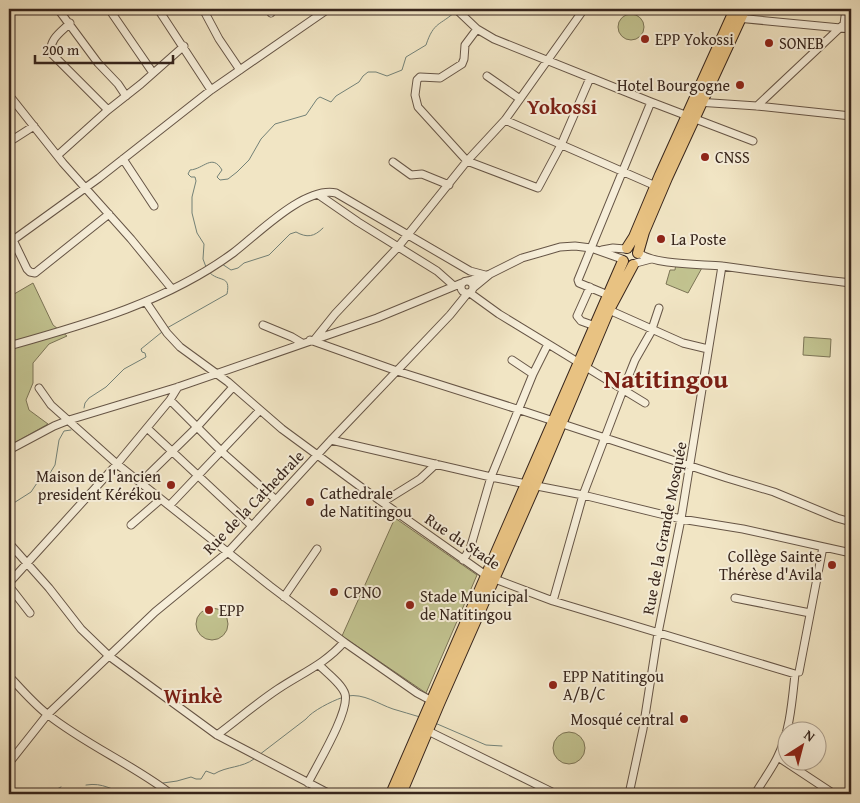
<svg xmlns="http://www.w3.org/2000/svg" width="860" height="803" font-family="'Gentium Book Plus',serif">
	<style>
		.green { fill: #c1c28f; stroke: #7c7456 }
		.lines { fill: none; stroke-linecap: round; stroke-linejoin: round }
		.stream { stroke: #738177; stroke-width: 1 }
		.minor-casing { stroke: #665546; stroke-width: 9 }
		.highway-casing { stroke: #37251c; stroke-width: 12 }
		.minor { stroke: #f6eed9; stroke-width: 7 }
		.highway { stroke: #e8c282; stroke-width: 10 }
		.poi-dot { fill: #8f2418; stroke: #f6eed9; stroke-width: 2 }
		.labels { text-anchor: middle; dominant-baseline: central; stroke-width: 4; stroke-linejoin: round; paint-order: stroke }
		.poi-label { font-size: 16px; fill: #37251c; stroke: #f6eed9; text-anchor: start }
		.street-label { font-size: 16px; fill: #37251c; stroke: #f6eed9 }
		.district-label { font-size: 21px; font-weight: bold; fill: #7a1f14; stroke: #f6eed9 }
		.town-label { font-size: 26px; font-weight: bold; fill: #7a1f14; stroke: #f6eed9 }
	</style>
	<rect width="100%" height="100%" fill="#f1e5c4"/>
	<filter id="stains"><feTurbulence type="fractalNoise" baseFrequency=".004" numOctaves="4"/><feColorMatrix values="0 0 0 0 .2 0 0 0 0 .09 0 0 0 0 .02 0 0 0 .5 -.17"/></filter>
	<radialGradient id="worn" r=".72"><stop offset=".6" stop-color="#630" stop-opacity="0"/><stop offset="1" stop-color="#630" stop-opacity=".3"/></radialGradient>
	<path class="green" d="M618 27a13 13 0 1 1 26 0a13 13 0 1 1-26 0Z
		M676,263L703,266L688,293L666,284L670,270H675Z
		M33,283L53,325L67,336L49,344L33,363V383L26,400L29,410L48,424L9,446V297Z
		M804,337L831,339L830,357L803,355Z
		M395,518L477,575L426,693L342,636Z
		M196 624a16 16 0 1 1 32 0a16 16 0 1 1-32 0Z
		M553 748a16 16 0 1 1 32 0a16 16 0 1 1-32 0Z"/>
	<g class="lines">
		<path class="stream" d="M222,264L231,270L238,268L244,263L269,255L290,234L296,232C307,238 314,237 323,228
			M206,267L203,259L204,244L197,233L192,213V197L196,181L195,177H191L188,174L190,170C204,169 212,153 222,170L217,177L220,180L228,179L237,172L249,160L261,139L275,124L306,115L317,99L320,97L331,102L336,96L359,82L363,76L368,72H376L387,76L402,70L406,57L426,45C434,21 440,26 456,11
			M167,328L227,294C231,274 219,283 209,272
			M84,408L85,403L89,398L106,387L124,369L146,357L145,353L142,352L141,349L162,332
			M9,506L31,492L39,480L50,473L55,465L59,440L64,431L71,430
			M347,696C364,693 378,704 393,709C402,712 411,714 420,717
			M435,723L486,745L502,746
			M259,755L306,719C312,711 332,701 341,698
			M163,783L177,781L191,777L196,779H201L206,771L214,774C227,766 242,768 254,759
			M86,785C104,782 111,791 125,792C135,793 143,786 152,791L159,788
			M49,794L51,792L61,787"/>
		<g class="minor-casing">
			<path id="minor" d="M58,9L98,63L118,84L126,96
				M109,9L153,73
				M158,9L211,90
				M203,9L219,39L240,70
				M269,9L271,13
				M456,9L477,29L494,39L651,102L753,141
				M737,18L851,29
				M70,23C61,32 49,39 51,53L108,110
				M477,29L465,45L464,59L462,64L440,78L420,77L417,80L415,95L418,107L467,161L538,188L561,145L590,78
				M487,76L520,99
				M9,95L63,163L131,239L172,289
				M697,102L757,106L851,116
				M757,106L844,24L846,9
				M505,120L658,187
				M9,142L34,126
				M58,155L108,110L141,84L184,46
				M123,159L154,206
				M393,162L411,175L422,174L449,185
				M319,195L358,222L437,271L454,286
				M13,240L27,269L30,272L35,273L109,214
				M9,243L99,178L211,90L328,9
				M602,250L613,248L625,249
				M639,253C654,265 701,264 722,266C765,272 808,278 851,283
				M636,263L651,259
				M461 287a6 6 0 1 1 12 0a6 6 0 1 1-12 0Z
				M468,281L490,274L522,258L560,247L575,246L591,248L622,259
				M590,287L577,316L581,321L595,326
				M473,288L490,274
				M470,293L499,314L645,403
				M608,295L579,283L578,280L651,102
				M146,302L167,333L180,347L228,382L282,429L365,490L487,576L553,601L795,674C792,702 790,732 777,758C771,770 762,782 755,794
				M609,310L683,343L708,349
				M263,325L292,337L302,343
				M315,339L335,314L398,247L467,161L505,120L584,9
				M310,340L397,371L520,410L727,478L774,492L837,518L851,522
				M9,346C87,324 166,302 233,253C257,235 304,186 336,193L470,271L485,275
				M512,360L533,374
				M39,388L51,405L117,464L270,586L344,642L417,693L434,702
				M170,400L221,451L275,499
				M147,428L252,526
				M331,440L491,477L583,495L681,519L743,529L851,553
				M9,450L54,426L69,420L178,387L377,318L462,283
				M141,482L197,427L233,387
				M383,502L420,479L436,464
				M170,505L260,410
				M131,525L161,499
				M9,543L49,588L81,629L109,656L217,735L330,794
				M463,560L470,549L491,477L533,374L548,344
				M9,583L117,464L170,400L178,387
				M9,586L30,613
				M284,597L317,549
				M735,598L810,613
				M553,601L583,495L623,390L635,360L651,332L659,308
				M799,672L823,547
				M9,676C21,689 33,703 47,714C86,745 132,764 171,794
				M428,731L556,794
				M217,735C237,720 257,703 278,689C302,673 325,664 344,642
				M778,757L834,794
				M9,763L47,715L155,612L228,552L331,440L450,315L467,294
				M308,783C317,765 350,711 345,694C342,684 327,673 319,665
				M629,794L643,729L658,633L681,519L722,266"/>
		</g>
		<g class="highway-casing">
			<path id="highway" d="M627,248L634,237L660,175L735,9
				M638,253L644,232L667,178L745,9
				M391,794L623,261
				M401,794L439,704L535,486L609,310L633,265"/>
		</g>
		<use href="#minor" class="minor"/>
		<use href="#highway" class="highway"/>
	</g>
	<g class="poi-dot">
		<circle cx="645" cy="39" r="5"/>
		<circle cx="769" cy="43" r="5"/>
		<circle cx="740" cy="85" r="5"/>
		<circle cx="705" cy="157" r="5"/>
		<circle cx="661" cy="239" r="5"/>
		<circle cx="171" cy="485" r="5"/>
		<circle cx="310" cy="502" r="5"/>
		<circle cx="832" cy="565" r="5"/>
		<circle cx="334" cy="592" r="5"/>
		<circle cx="410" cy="605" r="5"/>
		<circle cx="209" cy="610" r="5"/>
		<circle cx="553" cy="685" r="5"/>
		<circle cx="684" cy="719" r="5"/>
	</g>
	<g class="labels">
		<g class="poi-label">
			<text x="655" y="39">EPP Yokossi</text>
			<text x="779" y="43">SONEB</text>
			<text x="730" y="85" text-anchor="end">Hotel Bourgogne</text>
			<text x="715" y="157">CNSS</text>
			<text x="671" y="239">La Poste</text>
			<text x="161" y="476" text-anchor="end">Maison de l'ancien<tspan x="161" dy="18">president Kérékou</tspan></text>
			<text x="320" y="493">Cathedrale<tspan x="320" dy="18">de Natitingou</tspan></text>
			<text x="822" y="556" text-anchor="end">Collège Sainte<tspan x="822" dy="18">Thérèse d'Avila</tspan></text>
			<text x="344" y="592">CPNO</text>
			<text x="420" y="596">Stade Municipal<tspan x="420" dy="18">de Natitingou</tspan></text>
			<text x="219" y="610">EPP</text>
			<text x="563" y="676">EPP Natitingou<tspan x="563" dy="18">A/B/C</tspan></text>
			<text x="674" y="719" text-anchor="end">Mosqué central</text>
		</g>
		<g class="street-label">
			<text transform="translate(253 502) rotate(-46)">Rue de la Cathedrale</text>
			<text transform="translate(664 528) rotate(-79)">Rue de la Grande Mosquée</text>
			<text transform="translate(463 541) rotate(34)">Rue du Stade</text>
		</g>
		<g class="district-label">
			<text x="562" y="106">Yokossi</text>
			<text x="193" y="695">Winkè</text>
		</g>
		<g class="town-label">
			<text x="666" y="378">Natitingou</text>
		</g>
	</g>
	<rect width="860" height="803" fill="none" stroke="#f1e5c4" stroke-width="30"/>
	<rect x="10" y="10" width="840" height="783" fill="none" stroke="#37251c" stroke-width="2.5"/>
	<rect x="15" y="15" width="830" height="773" fill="none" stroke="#37251c"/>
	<g transform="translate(802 746) rotate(36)"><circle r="24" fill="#f6eed9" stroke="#aa9e8d"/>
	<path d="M0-4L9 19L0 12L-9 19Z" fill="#8f2418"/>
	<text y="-8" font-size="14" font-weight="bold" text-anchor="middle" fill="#37251c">N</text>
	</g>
	<path d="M35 55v8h138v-8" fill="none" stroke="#37251c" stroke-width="2.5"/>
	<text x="42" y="55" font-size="15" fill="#37251c" stroke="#f6eed9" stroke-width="4" paint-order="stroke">200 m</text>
	<rect width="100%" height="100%" filter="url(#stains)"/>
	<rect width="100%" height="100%" fill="url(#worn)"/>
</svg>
